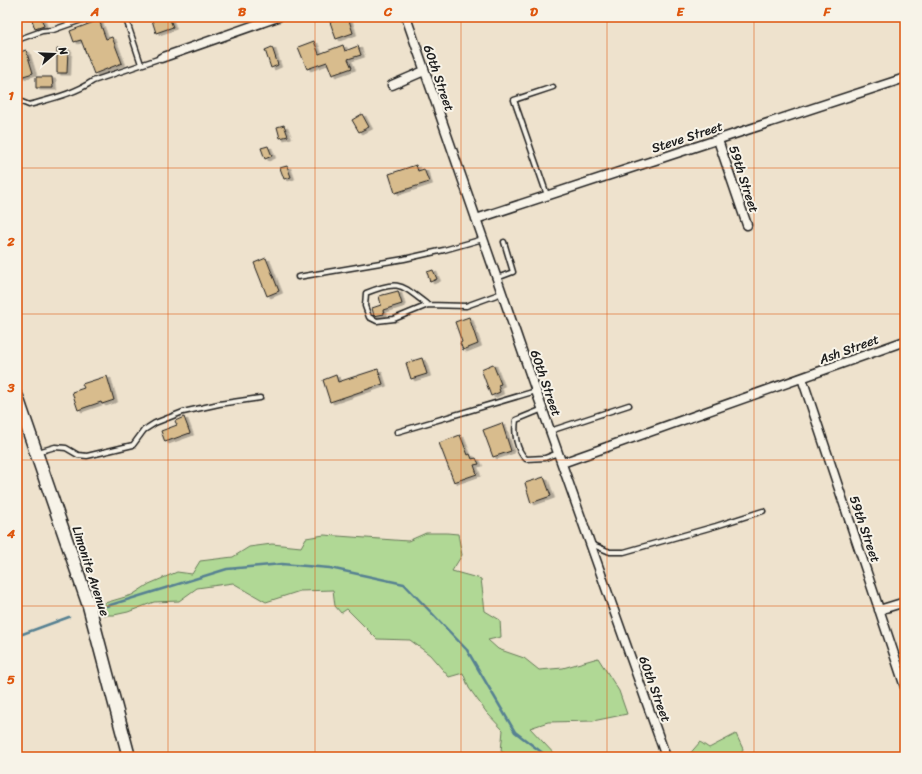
<svg xmlns="http://www.w3.org/2000/svg" width="922" height="774" font-family="Sriracha,sans-serif">
	<style>
		.green { fill: #b0d895; stroke: #667a58 }
		.lines { fill: none; stroke-linecap: round; stroke-linejoin: round }
		.stream { stroke: #578192; stroke-width: 2.5 }
		.building { fill: #d8bc8d; stroke: #1c1c1c; filter: url(#shadow) }
		.lane-casing { stroke: #1c1c1c; stroke-width: 7 }
		.street-casing { stroke: #1c1c1c; stroke-width: 11 }
		.primary-casing { stroke: #1c1c1c; stroke-width: 15 }
		.lane { stroke: #f7f3e8; stroke-width: 4 }
		.street { stroke: #f7f3e8; stroke-width: 8 }
		.primary { stroke: #f7f3e8; stroke-width: 12 }
		.grid { fill: none; stroke: #de560d; stroke-width: 1; stroke-opacity: 0.55 }
		.labels { text-anchor: middle; dominant-baseline: central; stroke-width: 4; stroke-linejoin: round; paint-order: stroke }
		.street-label { font-size: 13px; fill: #1c1c1c; stroke: #f7f3e8 }
		.neatline { fill: none; stroke: #de560d; stroke-width: 1.5 }
		.grid-label { font-size: 13px; text-anchor: middle; font-weight: bold; fill: #de560d }
	</style>
	<defs>
		<filter id="shadow"><feDropShadow dx="3.5" dy="2" stdDeviation="0" flood-color="#0004"/></filter>
	</defs>
	<rect width="100%" height="100%" fill="#eee2cd"/>
	<filter id="ink" filterUnits="userSpaceOnUse"><feTurbulence type="fractalNoise" baseFrequency=".025" numOctaves="2"/><feDisplacementMap in="SourceGraphic" scale="8" xChannelSelector="R" yChannelSelector="G"/><feConvolveMatrix kernelMatrix="1 2 1 2 8 2 1 2 1" color-interpolation-filters="sRGB"/></filter>
	<g filter="url(#ink)">
		<path class="green" d="M426,533H447L458,534L462,555L452,571L481,579L485,611L500,620L501,637L488,640L498,649L524,658L539,670L563,668L598,658L619,691L627,714L593,721L548,722L530,728L557,757H511L501,751L503,730L487,713L469,688L463,673L449,677L430,655L410,640L377,639L347,609L341,613L335,606L333,590L300,591L266,602L233,583L197,588L179,601L154,602L128,612L114,615H103L98,605L132,595L149,584L177,572L192,574L200,561L233,557L249,547L272,544L301,547L306,538L324,535L408,541Z
			M736,734L743,749L740,757H687L700,742L709,748Z"/>
		<g class="lines">
			<path class="stream" d="M107,606L227,569L282,564L330,568L404,584L467,650L515,732L548,757
				M17,636L69,617"/>
		</g>
		<path class="building" d="M31,17H41L44,26L35,29Z
			M151,17H169L173,27L156,33Z
			M345,17H348L353,33L336,39L330,22Z
			M99,20L106,39L112,37L122,63L94,74L81,40L74,42L70,31Z
			M314,41L319,54L343,45L345,51L358,46L361,55L348,59L352,68L332,75L327,62L307,69L298,47Z
			M272,47L278,65L271,68L265,50Z
			M57,49H68L67,73H57Z
			M26,50L33,73L17,78V53Z
			M36,77H52L53,88H36Z
			M362,114L369,127L359,132L352,120Z
			M284,125L288,136L280,138L277,127Z
			M268,146L272,156L265,159L261,148Z
			M416,165L418,171L424,169L429,182L395,193L389,174Z
			M287,166L291,177L284,179L280,168Z
			M266,258L279,291L267,296L254,263Z
			M433,270L437,279L430,282L427,272Z
			M398,291L402,304L383,310L384,314L374,316L372,308L381,305L379,296Z
			M469,317L478,344L463,350L460,343L462,342L455,322Z
			M422,358L427,374L411,379L406,363Z
			M493,364L501,384L498,385L500,392L491,396L481,369Z
			M378,369L383,384L330,402L323,380L336,375L338,382Z
			M107,376L114,400L102,404L101,402L78,410L72,392L84,388L82,384Z
			M184,417L190,433L165,442L161,431L177,425L175,421Z
			M502,423L511,451L493,457L483,430Z
			M460,435L468,455L470,454L472,459L476,458L479,464L474,465L477,474L454,482L439,443Z
			M544,477L551,496L531,503L525,483Z"/>
		<g class="lines">
			<g class="lane-casing">
				<path id="lane" d="M127,17V22L141,64
					M17,40L42,31L53,30L90,17
					M17,100L29,105C50,99 74,94 93,81L161,58
					M547,195L514,100L553,87
					M298,277L404,259L444,250L483,239
					M497,278L513,272L504,242
					M428,305C401,285 400,279 366,293L365,306L369,317L377,321L394,319L428,305L466,306L502,293
					M543,409L516,420C514,433 516,450 526,459L545,458L558,453
					M17,425L25,422
					M550,431L629,405
					M397,432L536,391
					M38,452L55,447L66,448L78,455L87,456L133,445L144,430L155,423L183,412L219,404L260,398
					M591,544L610,552H624L716,526L763,511"/>
			</g>
			<g class="street-casing">
				<path id="street" d="M406,17L536,391L666,757
					M161,58L278,17
					M392,85L424,71
					M718,140L747,225
					M476,219L905,78
					M802,378L905,687
					M562,463L905,341
					M879,610L905,602"/>
			</g>
			<g class="primary-casing">
				<path id="primary" d="M17,397L89,606L129,757"/>
			</g>
			<use href="#lane" class="lane"/>
			<use href="#street" class="street"/>
			<use href="#primary" class="primary"/>
		</g>
	</g>
	<path class="grid" d="M168,17V757M315,17V757M461,17V757M607,17V757M754,17V757M17,168H905M17,314H905M17,460H905M17,606H905"/>
	<g class="labels">
		<g class="street-label">
			<text transform="translate(439 78) rotate(71)">60th Street</text>
			<text transform="translate(687 137) rotate(-18)">Steve Street</text>
			<text transform="translate(744 179) rotate(72)">59th Street</text>
			<text transform="translate(849 349) rotate(-20)">Ash Street</text>
			<text transform="translate(546 383) rotate(71)">60th Street</text>
			<text transform="translate(865 529) rotate(71)">59th Street</text>
			<text transform="translate(91 571) rotate(72)">Limonite Avenue</text>
			<text transform="translate(655 689) rotate(70)">60th Street</text>
		</g>
	</g>
	<rect width="922" height="774" fill="none" stroke="#f7f3e8" stroke-width="44"/>
	<g transform="translate(54 54) rotate(71)" stroke="#f7f3e8" stroke-width="3" paint-order="stroke">
	<path d="M0-3L7 15L0 10L-7 15Z" fill="#1c1c1c"/>
	<text y="-6" font-size="11" font-weight="bold" text-anchor="middle" fill="#1c1c1c">N</text>
	</g>
	<rect x="22" y="22" width="878" height="730" class="neatline"/>
	<g class="grid-label">
		<text x="95" y="16">A</text>
		<text x="242" y="16">B</text>
		<text x="388" y="16">C</text>
		<text x="534" y="16">D</text>
		<text x="680" y="16">E</text>
		<text x="827" y="16">F</text>
		<text x="11" y="100">1</text>
		<text x="11" y="246">2</text>
		<text x="11" y="392">3</text>
		<text x="11" y="538">4</text>
		<text x="11" y="684">5</text>
	</g>
</svg>
